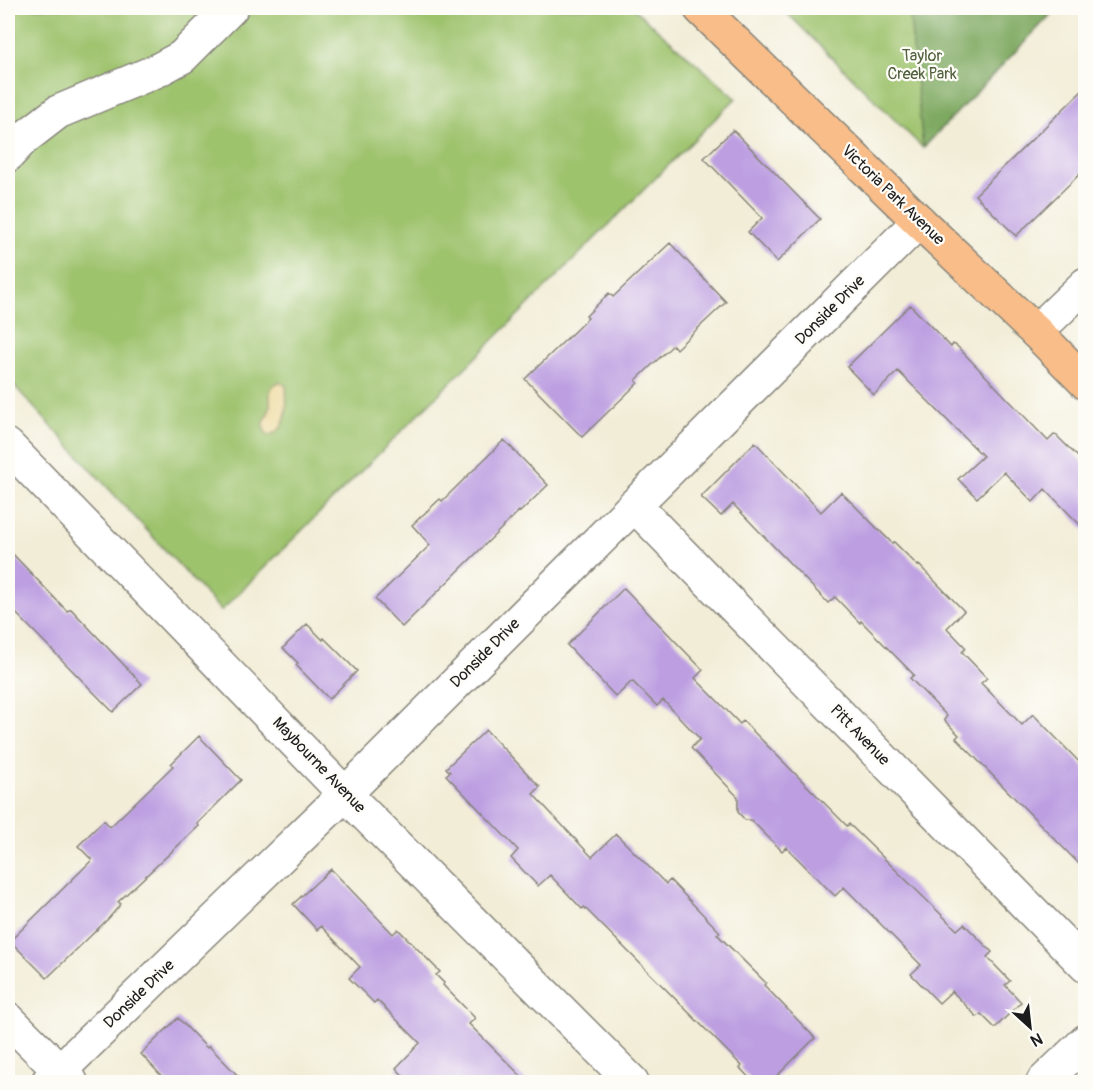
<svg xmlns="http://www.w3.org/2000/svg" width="1093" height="1090" font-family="Pangolin,sans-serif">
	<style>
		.green { fill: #9ec36d; stroke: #5d7044; stroke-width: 1.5 }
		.forest { fill: #7ea960; stroke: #4d623e; stroke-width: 1.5 }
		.sand { fill: #eeda9e; stroke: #857b5d; stroke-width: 1.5 }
		.building { fill: #bc9ee1 }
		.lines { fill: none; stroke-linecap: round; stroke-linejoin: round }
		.minor-casing { stroke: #87847a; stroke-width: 36 }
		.major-casing { stroke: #87847a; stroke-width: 36 }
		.minor { stroke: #fff; stroke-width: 33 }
		.major { stroke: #f8bd89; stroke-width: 33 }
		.labels { text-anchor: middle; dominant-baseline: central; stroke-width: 4.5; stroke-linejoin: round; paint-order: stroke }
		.park-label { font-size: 16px; fill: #505f3c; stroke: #fdfcf7 }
		.street-label { font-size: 16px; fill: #1c1c1c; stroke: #fdfcf7 }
	</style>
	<rect width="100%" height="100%" fill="#fdfcf7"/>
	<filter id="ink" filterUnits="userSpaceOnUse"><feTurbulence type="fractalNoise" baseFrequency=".0167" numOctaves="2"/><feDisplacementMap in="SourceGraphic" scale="12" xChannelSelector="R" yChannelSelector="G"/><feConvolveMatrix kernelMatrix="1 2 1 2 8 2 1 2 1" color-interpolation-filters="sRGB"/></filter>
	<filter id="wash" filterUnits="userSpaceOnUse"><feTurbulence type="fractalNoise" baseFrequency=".008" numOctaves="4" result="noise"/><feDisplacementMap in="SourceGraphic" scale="24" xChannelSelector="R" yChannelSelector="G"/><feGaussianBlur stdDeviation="1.35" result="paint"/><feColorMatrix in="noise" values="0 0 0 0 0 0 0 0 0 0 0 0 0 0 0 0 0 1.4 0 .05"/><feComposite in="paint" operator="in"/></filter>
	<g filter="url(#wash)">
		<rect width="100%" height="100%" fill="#f2edd7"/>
		<path class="green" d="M8,8H633L736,98L221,611L8,379Z
			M782,8H1057L923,148Z"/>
		<path class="forest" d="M909,8H1057L923,148Z"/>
		<path class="sand" d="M280,382L286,386C287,402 290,432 268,435C258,425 268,418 270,407C271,396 266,386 280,382Z"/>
		<g id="blocks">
			<path class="building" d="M1086,87V168L1016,236L975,195Z
				M733,130L820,219L777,262L748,232L762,218L704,158Z
				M670,243L726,302L676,349L673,345L636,380L638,383L582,437L525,379L588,318L586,316L609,293L613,297Z
				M910,305L951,347L953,344L957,346L1048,441L1055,434L1086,465V531L1045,489L1033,502L1004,472L977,498L958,479L983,456L898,371L874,395L847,367Z
				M504,440L548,485L520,512L519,511L402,627L375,599L430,545L412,525L440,499L442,501Z
				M755,442L821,512L841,492L892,543L894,542L918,566L919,565L964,611L947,628L966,648L962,652L987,678L981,683L1022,725L1033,714L1086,769V871L956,738L959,735L944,720L947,716L910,678L914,675L861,621L860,623L835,597L828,603L733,504L721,516L701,497Z
				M8,549L67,611L71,609L142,684L113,712L8,605Z
				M624,588L703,670L695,678L740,724L743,721L847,826L849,824L957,930L964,924L992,952L987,957L1010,981L1005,985L1021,1002L995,1028L981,1014L977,1017L952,991L939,1003L911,974L921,965L844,887L835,896L786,847L782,851L751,820H745L738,812V797L691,748L700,739L663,700L657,706L632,681L616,697L567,645Z
				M307,624L323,640L324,638L357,671L329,699L296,665L298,663L283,648Z
				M486,730L540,787L533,794L592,857L616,834L666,884L670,880L691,902L720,932L717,934L766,983L764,985L815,1038L770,1083H754L740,1068L742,1066L584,907L582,909L550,875L538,886L511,858L518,850L446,775L450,772L446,768Z
				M199,736L241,780L197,824L199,826L118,902L121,904L108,919L47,978L10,941L92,860L78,846L104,820L110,827L173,766L171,764Z
				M331,869L393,934L398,929L440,972L436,975L444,983L443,985L475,1018L469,1024L528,1083H410L396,1068L420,1043L377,1000L374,1003L349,978L360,967L321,926L317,930L293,904Z
				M178,1018L207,1048L209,1046L245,1083H168L141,1054Z"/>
		</g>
	</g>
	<g filter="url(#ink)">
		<use href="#blocks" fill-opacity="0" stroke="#87847a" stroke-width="1.5"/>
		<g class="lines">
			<g class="minor-casing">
				<path id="minor" d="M8,155L23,139L58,112L156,71L182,57L231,8
					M1036,332L1086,284
					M8,446L345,794L632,1082
					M634,505L1086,966
					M8,1019L71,1082
					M48,1082L345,794L919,221
					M1043,1082L1086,1041"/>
			</g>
			<g class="major-casing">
				<path id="major" d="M700,8L919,221L1036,332L1086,383"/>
			</g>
			<use href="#minor" class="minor"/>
			<use href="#major" class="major"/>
		</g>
	</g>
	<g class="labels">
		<g class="park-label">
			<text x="922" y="56">Taylor<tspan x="922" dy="18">Creek Park</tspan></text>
		</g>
		<g class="street-label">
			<text transform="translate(893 195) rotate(44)">Victoria Park Avenue</text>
			<text transform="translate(830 310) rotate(-45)">Donside Drive</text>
			<text transform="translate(485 653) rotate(-45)">Donside Drive</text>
			<text transform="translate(860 735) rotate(46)">Pitt Avenue</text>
			<text transform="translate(319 765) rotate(46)">Maybourne Avenue</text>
			<text transform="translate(139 994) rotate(-44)">Donside Drive</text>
		</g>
	</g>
	<rect width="1093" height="1090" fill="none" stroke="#fdfcf7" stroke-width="30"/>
	<g transform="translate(1030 1027) rotate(153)" stroke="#fdfcf7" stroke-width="4.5" paint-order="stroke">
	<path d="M0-4.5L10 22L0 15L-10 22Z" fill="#1c1c1c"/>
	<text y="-9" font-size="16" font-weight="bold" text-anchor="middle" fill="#1c1c1c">N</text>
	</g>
</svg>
